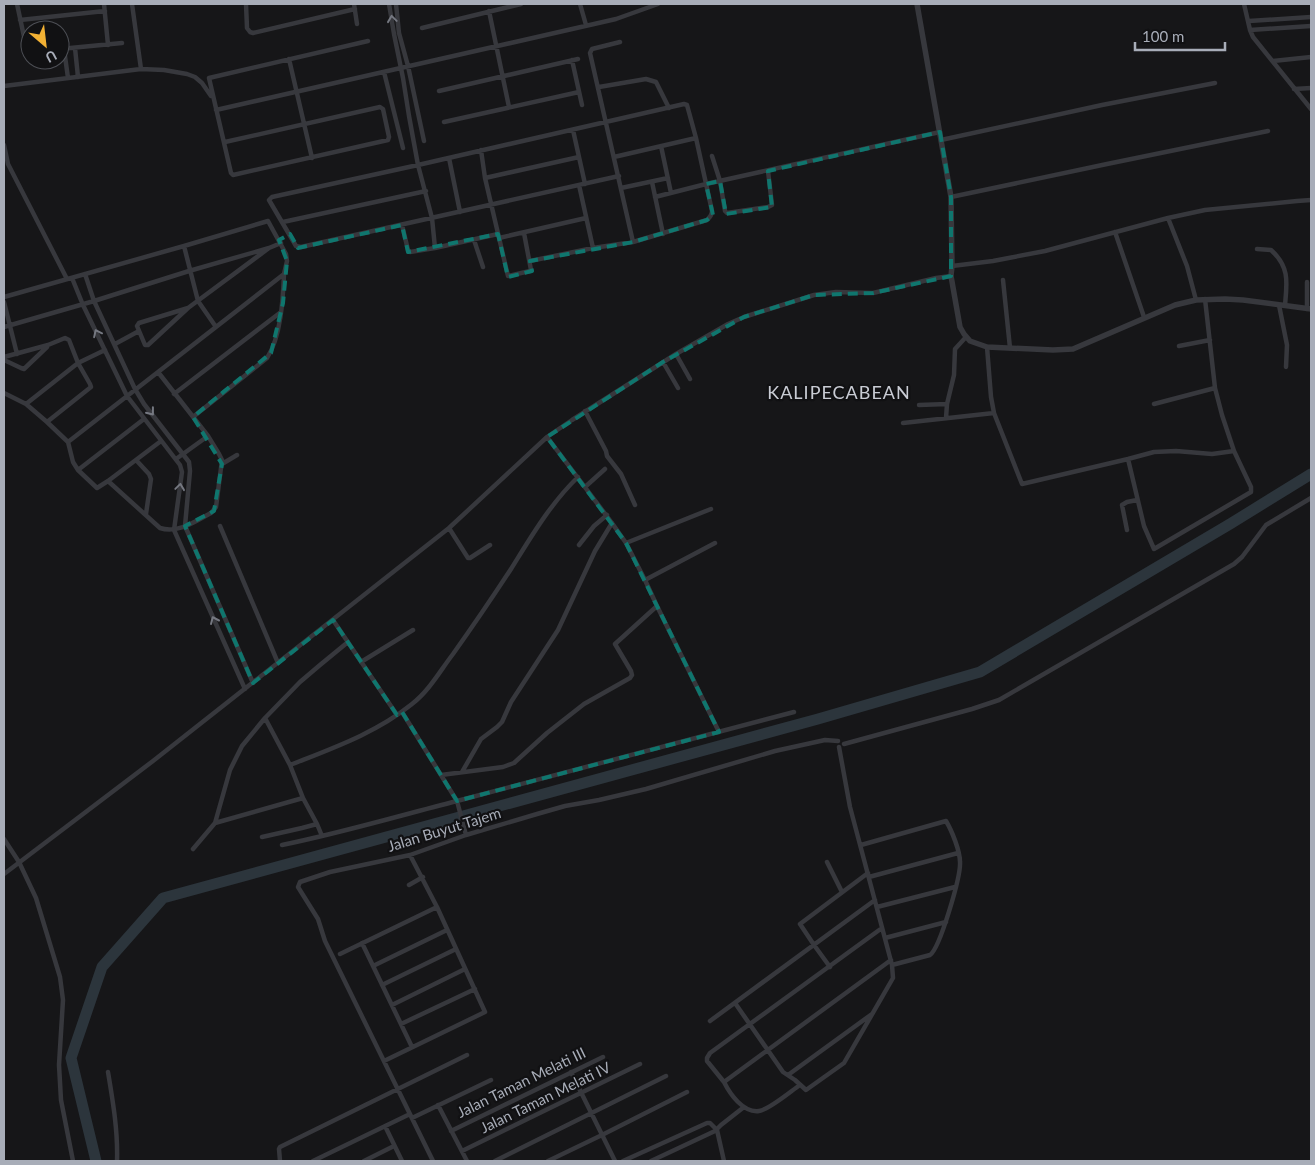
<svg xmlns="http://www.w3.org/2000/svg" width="1315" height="1165" font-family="Lato,sans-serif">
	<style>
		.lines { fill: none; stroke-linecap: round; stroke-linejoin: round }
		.river { stroke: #2c353c; stroke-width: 11 }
		.minor { stroke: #37383d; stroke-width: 4.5 }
		.tertiary { stroke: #37383d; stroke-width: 5.5 }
		.oneway { stroke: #757881 }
		.marked { fill: none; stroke: #0f766e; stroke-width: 4; stroke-dasharray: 10 6; stroke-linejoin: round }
		.labels { text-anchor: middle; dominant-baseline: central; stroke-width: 4.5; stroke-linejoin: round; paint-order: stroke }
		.street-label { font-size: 15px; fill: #a8adb8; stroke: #111113 }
		.quarter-label { font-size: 18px; letter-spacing: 1px; fill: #c9ccd4; stroke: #111113 }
	</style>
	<rect width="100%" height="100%" fill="#161618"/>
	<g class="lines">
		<path class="river" d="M96,1161L71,1058L102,967L163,898L818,719L980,672L1230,524L1311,474"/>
		<path class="minor" d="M17,4L26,46L30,51
			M104,4L108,45
			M132,4L141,69
			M246,4L247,28L250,32L253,33L355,9
			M354,4L357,24
			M389,4L394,34L403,78L409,116L418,165L432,218L435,248
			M396,4L399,33L408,66L424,141
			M580,4L586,25
			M1244,4L1250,30L1253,37L1311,109
			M489,11L509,107
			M20,20L105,11
			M1249,21L1311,17
			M422,28L521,4
			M1250,30L1311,26
			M620,42L592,49L590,53L633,242
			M75,48L78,77
			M60,49L122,43
			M64,49L68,78
			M289,59L312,158
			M572,60L582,105
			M1273,61L1311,57
			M384,72L403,148
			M4,86L141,69L164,70L187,74L195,77L202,83L211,96
			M599,87L646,79L656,82L669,108
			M1294,89L1311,88
			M439,91L578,59
			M216,110L616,19L658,4
			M444,122L579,92
			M573,130L585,184
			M941,140L1102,105L1215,83
			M225,142L380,107L383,109L389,137L388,140L233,175L231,173L209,78L368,41
			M4,145L8,164L67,279
			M661,146L671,193
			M481,150L485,178L508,276L530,271L531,270L524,233
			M712,156L720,181L725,211L727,213L768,207L772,205L768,171
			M614,157L696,138
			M449,158L460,212
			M485,178L579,157
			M652,182L663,234
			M579,185L593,248
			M621,188L668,178
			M655,197L706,184L940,132
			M951,197L1107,164L1268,131
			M1168,218L1187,266L1196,300
			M283,222L426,191
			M402,225L408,250L410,252L435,248L498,234
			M1115,232L1144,317
			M499,238L586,218
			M474,240L483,267
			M184,246L198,301L216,327
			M1257,249L1271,250C1290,267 1287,283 1285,305
			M530,261L593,248L633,242L707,220C710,217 712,215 712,211L696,138L687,105L684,104L418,165L272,197L269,200L296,246L301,247L619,176
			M952,266L993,261L1045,251L1168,218L1205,210L1297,201L1311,200
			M85,274L94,301L135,389L144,404L189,462L190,471L185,526L253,683
			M72,278L83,305L127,396L180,465L182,472L174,530L245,689
			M1003,280L1010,348
			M1307,282V309
			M4,297L184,246L268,221L286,254L287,261L284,274L68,442
			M4,302L17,354
			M1279,305L1287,345L1286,367
			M188,308L139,323L137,326L145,345H148L188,308L269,248L281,243
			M4,327L94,301L189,271L269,248
			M115,344L139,331
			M1179,346L1210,340
			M676,354L690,379
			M4,357L48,345L65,338L69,340L78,363L90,384L91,387L47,422
			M4,360L21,368L24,369L47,347
			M663,362L678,388
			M4,393L26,404L47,422L68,442L73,462L78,470L97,488L108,481L161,441
			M174,394L281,312
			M26,404L78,363L105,350
			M1154,404L1215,388
			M919,405L947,404
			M585,411L606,451L607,456L621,474L635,505
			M994,413L1022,484L1128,459L1154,452L1176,451L1212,454L1234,451
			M193,417L267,358C281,337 283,299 284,274
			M946,418L947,404L954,375L955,349L966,337
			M903,423L994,413L991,397L987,347
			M547,437L612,523L626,543L645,580L657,606L719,732
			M176,459L208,436
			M1128,459L1144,526L1154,549L1251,492V487L1234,451L1222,415L1215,388L1205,299
			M136,460L149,474L151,479L146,514
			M222,464L237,455
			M78,470L144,419
			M108,481L160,528C178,534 196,521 211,513L216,507L222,460L219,454L208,436L158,372
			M585,487L605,469
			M220,526L278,663
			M449,528L468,558H470L490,545
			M1127,530L1122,505L1127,502L1137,500
			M626,543L711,509
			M579,545L594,526L607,515
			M645,580L715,543
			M333,620L397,715
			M361,662L413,630
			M402,712L457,801L794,712
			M265,718L290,765C333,748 376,733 412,704C429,691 440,671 453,654C473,626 492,598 511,569C531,537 550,504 578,477
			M844,744L972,709L999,700L1234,564L1242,557L1266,525L1311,498
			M290,765L303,798L317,824L322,836
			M462,772L481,739L497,727L502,722L511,702L558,630L595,551L612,523
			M441,775L503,767L514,763L547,733L584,704L630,678L632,675L631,671L615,644L657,606
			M215,823L303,798
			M262,837L302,828L317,824
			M4,839L19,862L36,898L60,977L63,1000L59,1065L61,1100L73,1161
			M282,845C341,833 398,816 457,801L466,835
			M861,845L946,821C952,831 960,851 960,862C961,876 940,948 930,955L892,965
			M193,849L215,823L230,770L242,746L265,718L300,682L320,665L348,642
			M827,862L842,892
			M4,874L153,761L449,528L547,437L572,420L676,354L728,324L744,317L814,295L836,292L873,293L936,278L951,276
			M869,877L958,853
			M409,885L423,877
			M877,907L955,887
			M885,938L946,922
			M362,943L412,1047
			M340,954L437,907
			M373,966L447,930
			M830,967L814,945L800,924L868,873
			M382,985L456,949
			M735,1003L783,1072L795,1080L806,1090L844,1063L893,978L892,965L850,807L839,747
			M392,1005L465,969
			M710,1021L875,900
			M401,1024L475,989
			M384,1061L485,1012L437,907L410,855
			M108,1072C113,1102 118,1131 117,1161
			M571,1072L615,1161
			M788,1075L872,1014
			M724,1082L707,1061V1058L710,1053L882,928
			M800,1085C791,1091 769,1110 759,1111C743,1113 730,1094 724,1082L891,960
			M438,1105L467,1161
			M412,1118L491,1080
			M385,1126L402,1161
			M451,1131L603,1057
			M462,1151L640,1064
			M280,1161L279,1149L280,1147L467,1055
			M313,1161L410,1114
			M364,1161L394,1146
			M433,1161L325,941L318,919L298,887L300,882L330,872L410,855L466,835L537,814L565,806L599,800L646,789L775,751L825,740L838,741
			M495,1161L666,1076
			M548,1161L602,1135L687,1092
			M623,1161L707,1123H710L717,1130L724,1161
			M651,1161L715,1131L721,1125L744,1107"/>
		<path class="tertiary" d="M917,4L951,197L952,266L951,276L960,327L964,334L970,341L987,347L1053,350L1073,349L1175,305L1196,300L1225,299L1243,300L1311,309"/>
	</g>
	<defs><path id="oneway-chevron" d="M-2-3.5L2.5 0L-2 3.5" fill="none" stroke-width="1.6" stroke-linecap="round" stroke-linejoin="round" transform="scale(1.25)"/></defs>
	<g class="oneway">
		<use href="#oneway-chevron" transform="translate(392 19) rotate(-98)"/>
		<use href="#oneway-chevron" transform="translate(97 333) rotate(-116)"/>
		<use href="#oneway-chevron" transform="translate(151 412) rotate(52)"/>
		<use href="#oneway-chevron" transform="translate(180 487) rotate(-82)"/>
		<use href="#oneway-chevron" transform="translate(214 620) rotate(-114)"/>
	</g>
	<path class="marked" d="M940,132L951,197V276L873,293L814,295L744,317L663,362L547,437L626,543L719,732L457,801L402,712L397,715L333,620L253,683L185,526L214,511L222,464L193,417L271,353L283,303L287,261L279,240L290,234L298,248L402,225L408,252L498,234L508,277L532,271L530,261L633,242L707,220L713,215L706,184L720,181L726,214L772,207L768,171Z"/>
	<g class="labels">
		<g class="street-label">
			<text transform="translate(444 829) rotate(-17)">Jalan Buyut Tajem</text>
			<text transform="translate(521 1082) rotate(-26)">Jalan Taman Melati III</text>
			<text transform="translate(545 1097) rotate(-26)">Jalan Taman Melati IV</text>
		</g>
		<g class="quarter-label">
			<text x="839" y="392">KALIPECABEAN</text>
		</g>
	</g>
	<rect width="1315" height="1165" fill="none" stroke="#a8adb8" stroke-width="10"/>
	<g transform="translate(45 45) rotate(152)"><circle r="24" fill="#111113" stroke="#4d4f55"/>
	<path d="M0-4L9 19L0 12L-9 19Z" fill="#f2b134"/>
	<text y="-8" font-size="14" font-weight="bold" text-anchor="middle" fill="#a8adb8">U</text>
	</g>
	<path d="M1135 42v8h90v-8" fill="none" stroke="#a8adb8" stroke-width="2.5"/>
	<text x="1142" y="42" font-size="15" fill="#a8adb8" stroke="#111113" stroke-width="4" paint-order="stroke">100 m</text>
</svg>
